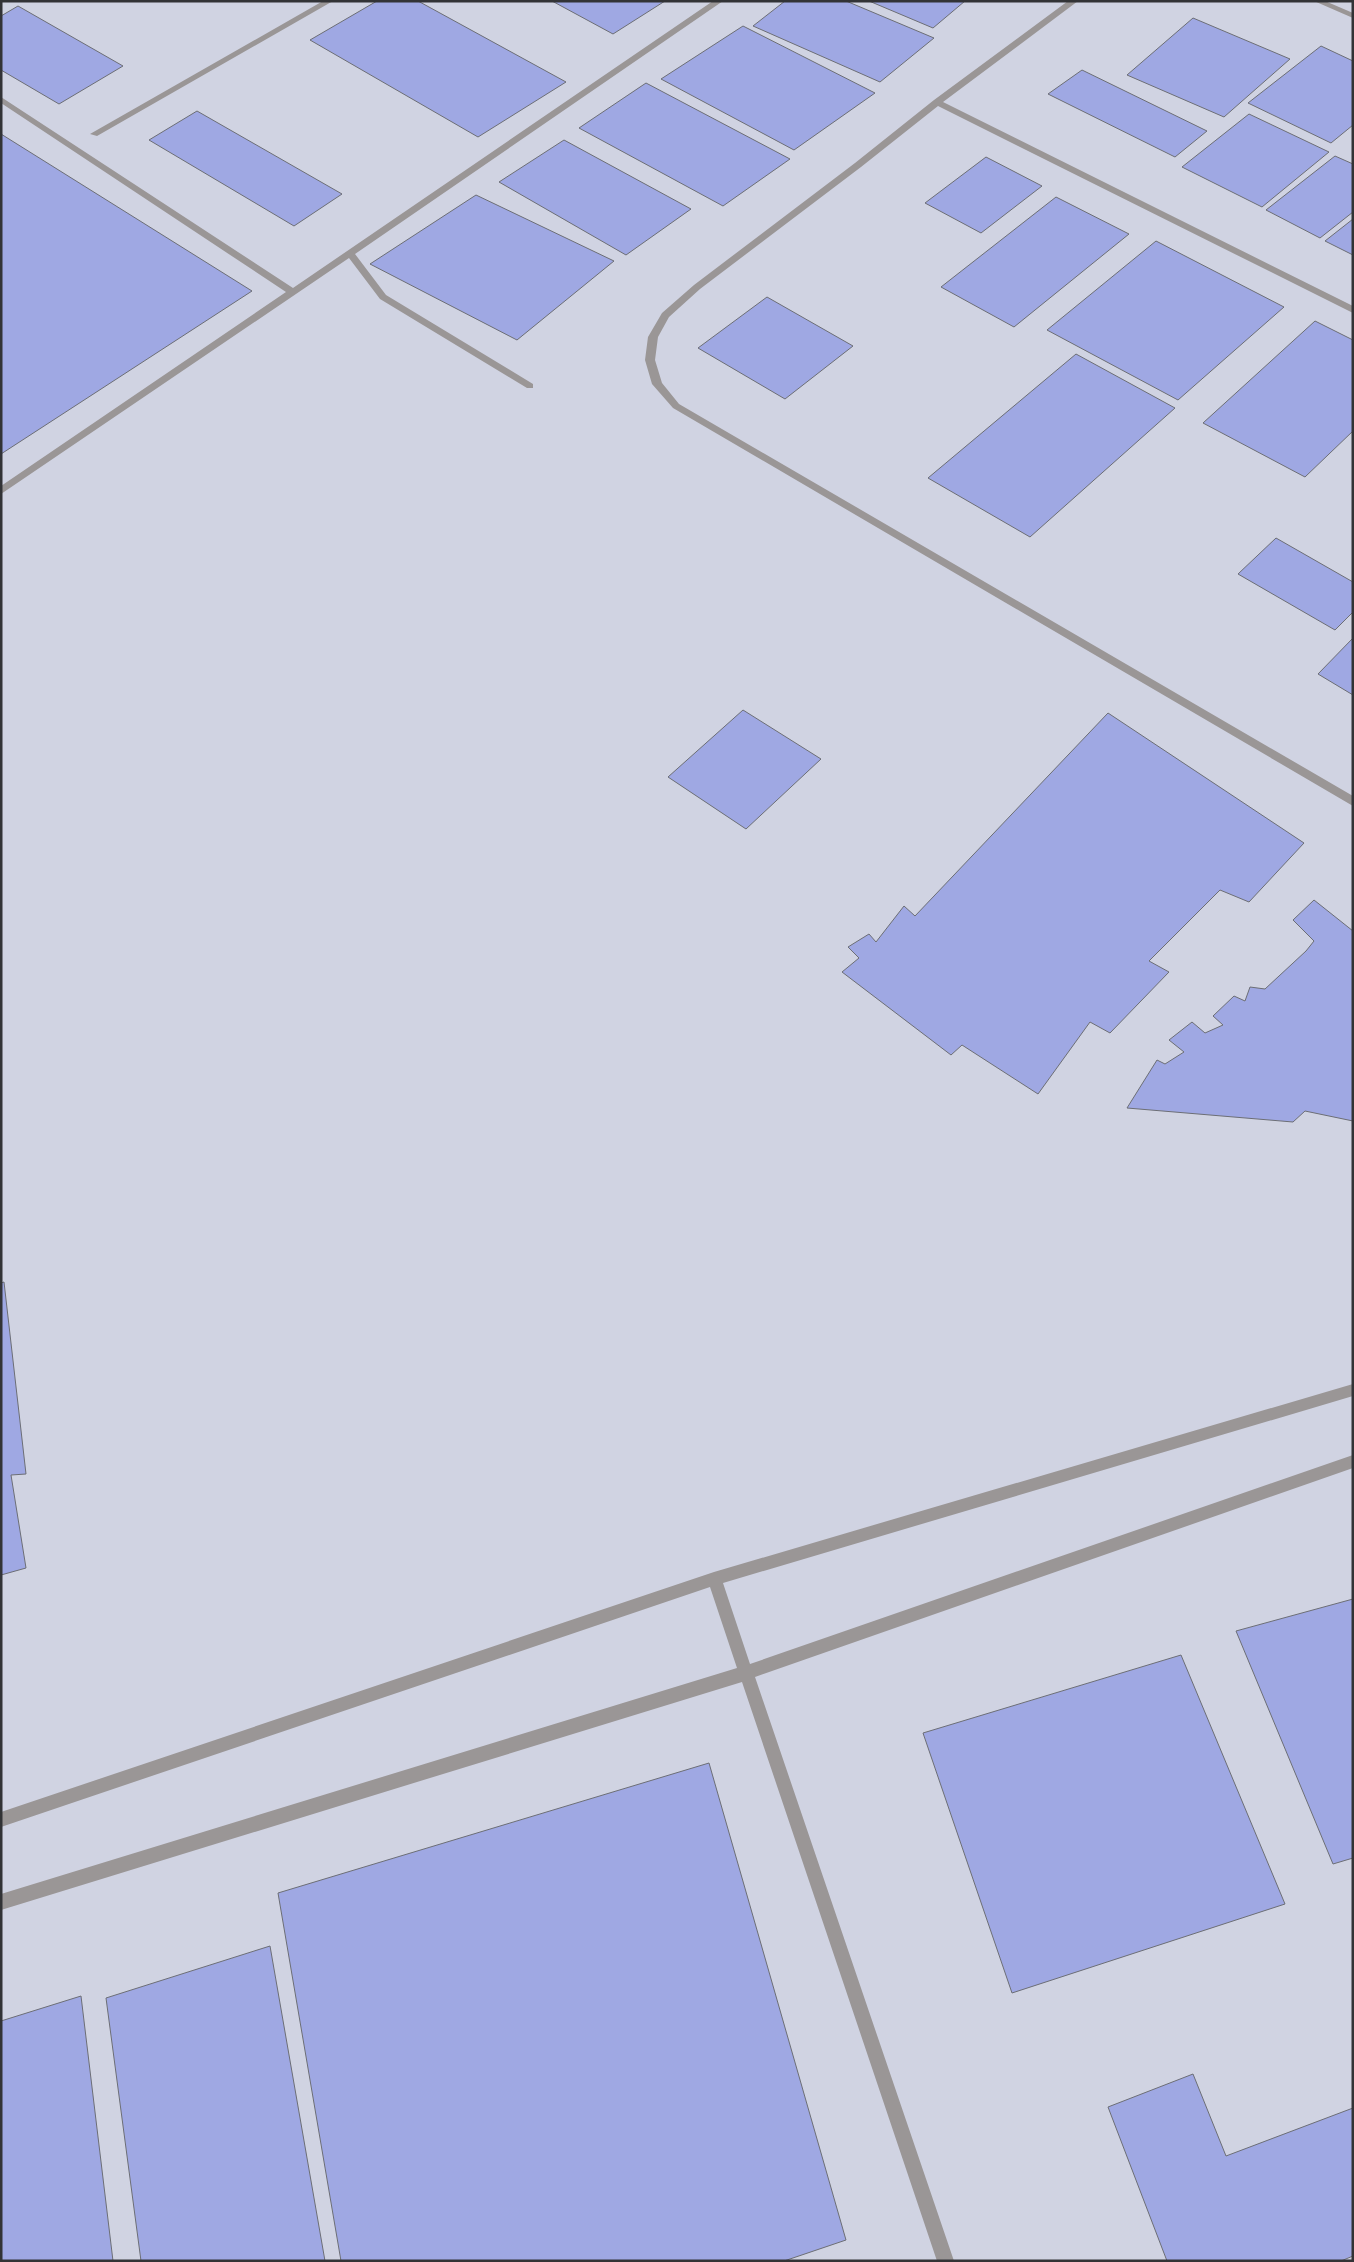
<svg xmlns="http://www.w3.org/2000/svg" width="1354" height="2262" font-family="'PT Serif',serif">
	<style>
		.built { fill: #d0d3e2 }
		.building { fill: #9fa8e3; stroke: #6c6e75 }
		.lines { fill: none; stroke-linecap: round; stroke-linejoin: round }
		.service { fill: #9a9696; fill-rule: evenodd }
		.minor { fill: #9a9696; fill-rule: evenodd }
		.tertiary { fill: #9a9696; fill-rule: evenodd }
	</style>
	<rect width="100%" height="100%" fill="#dddfe7"/>
	<path class="built" d="M1,1H1353V2261H1Z"/>
	<path class="building" d="M377,1H418L566,82L478,137L310,40Z
		M552,1H665L613,34Z
		M785,1H846L934,38L880,82L753,26Z
		M869,1H965L933,28Z
		M18,6L123,66L59,104L1,70V16Z
		M1193,18L1290,59L1224,117L1127,75Z
		M743,26L875,93L794,150L661,79Z
		M1321,46L1353,61V125L1331,143L1248,103Z
		M1082,70L1207,131L1175,157L1048,94Z
		M646,83L790,159L723,206L579,128Z
		M197,111L342,194L294,226L149,140Z
		M1249,114L1329,152L1262,207L1182,167Z
		M1,134L252,291L1,454Z
		M564,140L691,209L626,255L499,182Z
		M1335,156L1353,164V212L1320,238L1266,210Z
		M986,157L1042,186L981,233L925,203Z
		M476,195L614,261L517,340L370,264Z
		M1056,197L1129,234L1014,327L941,287Z
		M1353,219V255L1325,241Z
		M1156,241L1284,307L1178,400L1047,330Z
		M767,297L853,346L785,399L698,348Z
		M1315,321L1353,340V431L1305,477L1203,423Z
		M1076,354L1175,408L1030,537L928,478Z
		M1276,538L1353,582V612L1335,630L1238,574Z
		M1353,638V695L1318,674Z
		M743,710L821,759L746,829L668,777Z
		M1108,713L1304,843L1249,902L1220,890L1149,961L1169,972L1110,1033L1090,1022L1038,1094L962,1045L951,1055L842,972L859,958L848,947L869,934L876,942L904,906L915,916Z
		M1314,900L1353,931V1121L1305,1111L1293,1122L1127,1108L1157,1060L1165,1064L1184,1052L1169,1040L1192,1022L1205,1033L1223,1025L1213,1016L1234,996L1245,1001L1250,987L1265,989L1306,951L1314,941L1293,920Z
		M4,1282L26,1474L11,1475L26,1568L1,1575V1283Z
		M1353,1599V1858L1333,1864L1236,1631Z
		M1181,1655L1285,1904L1012,1993L923,1733Z
		M709,1763L846,2240L784,2261H341L278,1893Z
		M270,1946L325,2261H141L106,1998Z
		M81,1996L113,2261H1V2021Z
		M1193,2074L1226,2156L1353,2108V2256L1341,2261H1167L1108,2107Z"/>
	<g class="lines">
		<path class="service" d="M323,1H333L97,136L90,134Z
			M713,1H723L355,254L386,295L533,384V388H527L380,299L349,258L1,494V486L286,292L1,103V97L293,288Z"/>
		<path class="minor" d="M1068,1H1078L943,102L1353,306V313L938,106L861,167L700,289L669,317L658,337L655,360L662,383L679,404L1353,796V806L673,408L652,384L645,360L648,337L662,313L694,285L855,163L934,100Z
			M1314,1H1325L1353,13V18Z"/>
		<path class="tertiary" d="M1353,1384V1396L723,1583L750,1664L1353,1455V1468L755,1677L954,2261H937L742,1682L1,1910V1894L737,1668L710,1587L1,1827V1812L714,1572Z"/>
	</g>
	<rect width="1354" height="2262" fill="none" stroke="#323336" stroke-width="5"/>
</svg>
